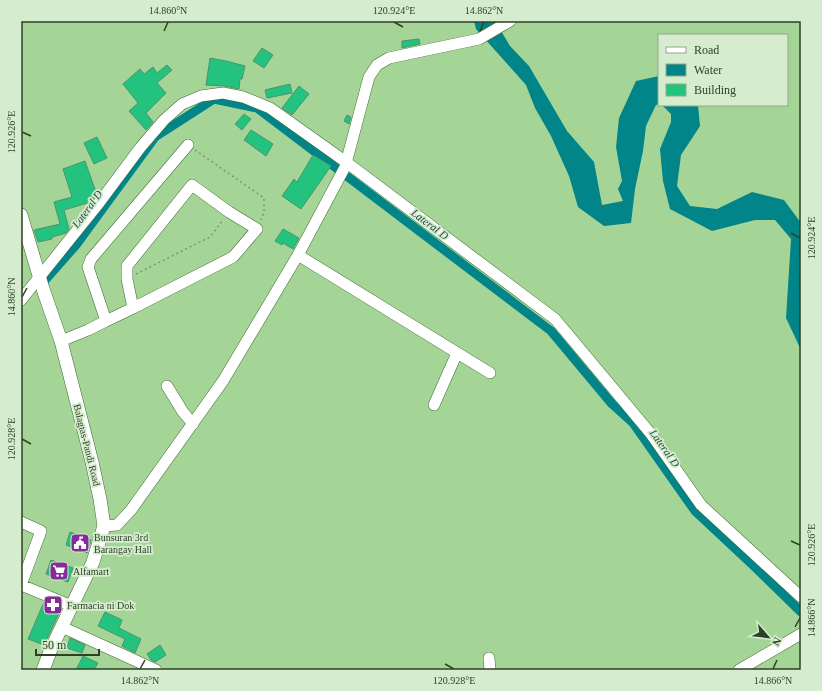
<svg xmlns="http://www.w3.org/2000/svg" width="822" height="691" font-family="Georgia,serif">
	<style>
		.water { fill: #018589 }
		.lines { fill: none; stroke-linecap: round; stroke-linejoin: round }
		.canal { stroke: #018589; stroke-width: 9 }
		.building { fill: #24c27f; stroke: #4a956d }
		.minor-casing { stroke: #406a33; stroke-width: 12 }
		.major-casing { stroke: #406a33; stroke-width: 14 }
		.path { stroke: #779c6c; stroke-width: 1.5; stroke-dasharray: 2 3; stroke-linecap: butt }
		.minor { stroke: #fff; stroke-width: 11 }
		.major { stroke: #fff; stroke-width: 13 }
		.ticks { fill: none; stroke: #2d4027; stroke-width: 1.5 }
		.labels { text-anchor: middle; dominant-baseline: central; stroke-width: 3.5; stroke-linejoin: round; paint-order: stroke }
		.street-label { font-size: 10px; fill: #2d4027; stroke: #d5edce }
		.poi-label { font-size: 10px; fill: #2d4027; stroke: #d5edce; text-anchor: start }
		.water-label { font-size: 11px; font-style: italic; fill: #284749; stroke: #d5edce }
		.neatline { fill: none; stroke: #2d4027; stroke-width: 1.5 }
		.ticks-label { font-size: 10px; text-anchor: middle; fill: #2d4027 }
	</style>
	<rect width="100%" height="100%" fill="#a5d497"/>
	<path class="water" d="M474,21H495L510,46L529,66L567,131L594,162L602,205L623,201L618,189L622,181L616,147L619,118L636,81L659,76V104L656,105L646,126L643,151L635,189L631,223L604,226L578,207L569,176L551,136L535,108L526,85L476,29Z
		M662,105H698L700,126L681,155L677,186L690,206L717,209L752,192L784,200L801,223V350L786,318L791,239L775,220H755L712,231L670,209L663,181L660,149L671,122V114Z"/>
	<g class="lines">
		<path class="canal" d="M39,287L76,245L155,137L214,99L257,108L551,331L612,404L633,423L695,511L757,569L801,612"/>
	</g>
	<path class="building" d="M419,39L420,44L402,48V41Z
		M262,48L273,55L264,68L253,61Z
		M210,58L226,61L245,66L242,79H240L239,89L224,86L206,85Z
		M167,65L172,70L157,83L166,93L146,113L153,122L146,130L129,111L138,103L123,84L140,69L144,74L153,67L157,73Z
		M290,84L292,93L267,98L265,90Z
		M299,86L309,94L292,115L282,108Z
		M244,114L251,119L242,130L235,124Z
		M347,115L351,117L349,124L344,121Z
		M251,130L273,144L266,156L244,140Z
		M97,137L107,158L94,164L84,143Z
		M313,155L331,166L301,209L282,196L294,179L297,182Z
		M85,161L97,195L91,202L64,210L69,229L66,233L52,237V239L38,242L34,230L60,224L54,202L72,197L63,169Z
		M283,229L299,238L293,249L283,243L282,245L275,241Z
		M70,532L91,540L87,553L66,545Z
		M51,560L73,568L68,582L46,574Z
		M44,602L61,609L44,645L28,639Z
		M105,612L122,620L119,628L141,639L135,653L122,646L125,639L98,626Z
		M70,638L85,645L82,653L67,648Z
		M160,645L166,655L155,662L151,660L147,654Z
		M83,656L98,663L94,670H76Z"/>
	<g class="lines">
		<g class="minor-casing">
			<path id="minor" d="M298,255L490,373
				M21,300L99,203L140,148L164,120L182,104L201,96L223,93L243,97L270,108L346,162L555,319L586,356L651,434L701,505L801,597
				M133,308L127,279V266L192,185L229,212L257,229L233,257L133,308L106,321L88,267L91,259L188,145
				M61,341L88,330L106,321
				M167,386L183,412L193,424
				M434,405L457,353
				M21,522L41,531L21,585
				M104,526L117,525L131,510L223,381L298,255L345,167L369,77L377,65L389,58L479,39L510,21
				M21,585L72,606
				M62,627L156,670
				M489,658L490,670
				M739,670L801,634"/>
		</g>
		<g class="major-casing">
			<path id="major" d="M21,215L43,289L61,341L92,462L100,499L104,526L93,562L51,649L43,670"/>
		</g>
		<path class="path" d="M195,150L264,198V212L261,220
			M136,274L210,237L223,220"/>
		<use href="#minor" class="minor"/>
		<use href="#major" class="major"/>
	</g>
	<path class="ticks" d="M394,22L403,27M164,31L168,22M480,31L484,22M22,132L31,136M791,233L800,238M22,297L27,288M22,439L31,444M791,541L800,545M795,627L800,618M445,664L454,669M140,669L145,660M773,669L777,660"/>
	<defs>
		<g id="civic-square" transform="scale(1)"><rect x="-9" y="-9" width="18" height="18" rx="4" fill="#842d9a" stroke="#d5edce"/><path d="M-.6-6.5H3V-4.5H.6V-3L4-1V1h2V6H-6V1h2V-1L-.6-3ZM-1.2 2.5V6h2.4V2.5Z" fill="#fff"/></g>
		<g id="supermarket-square" transform="scale(1)"><rect x="-9" y="-9" width="18" height="18" rx="4" fill="#842d9a" stroke="#d5edce"/><path d="M-6-5.5h2.5l.6 2H6L4.5 2H-2.5L-4.4-4H-6ZM-1.5 3.2a1.3 1.3 0 1 0 .1 0ZM3 3.2a1.3 1.3 0 1 0 .1 0Z" fill="#fff"/></g>
		<g id="pharmacy-square" transform="scale(1)"><rect x="-9" y="-9" width="18" height="18" rx="4" fill="#842d9a" stroke="#d5edce"/><path d="M-2-6h4v4h4v4h-4v4h-4v-4h-4v-4h4Z" fill="#fff"/></g>
	</defs>
	<g fill-rule="evenodd">
		<use href="#civic-square" x="80" y="543"/>
		<use href="#supermarket-square" x="59" y="571"/>
		<use href="#pharmacy-square" x="53" y="605"/>
	</g>
	<g class="labels">
		<g class="street-label">
			<text transform="translate(87 445) rotate(76)">Balagtas-Pandi Road</text>
		</g>
		<g class="poi-label">
			<text x="94" y="537">Bunsuran 3rd<tspan x="94" dy="12">Barangay Hall</tspan></text>
			<text x="73" y="571">Alfamart</text>
			<text x="67" y="605">Farmacia ni Dok</text>
		</g>
		<g class="water-label">
			<text transform="translate(87 209) rotate(-54)">Lateral D</text>
			<text transform="translate(430 224) rotate(37)">Lateral D</text>
			<text transform="translate(665 448) rotate(55)">Lateral D</text>
		</g>
	</g>
	<rect width="822" height="691" fill="none" stroke="#d5edce" stroke-width="44"/>
	<rect x="658" y="34" width="130" height="72" fill="#d5edce" stroke="#92a88b"/>
	<rect x="666" y="47" width="20" height="6" fill="#ffffff" stroke="#92a88b"/>
	<text x="694" y="54" font-size="12" fill="#2d4027">Road</text>
	<rect x="666" y="64" width="20" height="12" fill="#018589" stroke="#92a88b"/>
	<text x="694" y="74" font-size="12" fill="#2d4027">Water</text>
	<rect x="666" y="84" width="20" height="12" fill="#24c27f" stroke="#92a88b"/>
	<text x="694" y="94" font-size="12" fill="#2d4027">Building</text>
	<g transform="translate(768 637) rotate(118)" stroke="#d5edce" stroke-width="3" paint-order="stroke">
	<path d="M0-3L7 15L0 10L-7 15Z" fill="#2d4027"/>
	<text y="-6" font-size="11" font-weight="bold" text-anchor="middle" fill="#2d4027">N</text>
	</g>
	<path d="M36 649v6h63v-6" fill="none" stroke="#2d4027" stroke-width="2"/>
	<text x="42" y="649" font-size="12" fill="#2d4027" stroke="#d5edce" stroke-width="3" paint-order="stroke">50 m</text>
	<rect x="22" y="22" width="778" height="647" class="neatline"/>
	<g class="ticks-label">
		<text x="168" y="14">14.860°N</text>
		<text x="394" y="14">120.924°E</text>
		<text x="484" y="14">14.862°N</text>
		<text transform="translate(11 132) rotate(-90)" y="4">120.926°E</text>
		<text transform="translate(811 238) rotate(-90)" y="4">120.924°E</text>
		<text transform="translate(11 297) rotate(-90)" y="4">14.860°N</text>
		<text transform="translate(11 439) rotate(-90)" y="4">120.928°E</text>
		<text transform="translate(811 545) rotate(-90)" y="4">120.926°E</text>
		<text transform="translate(811 618) rotate(-90)" y="4">14.866°N</text>
		<text x="140" y="684">14.862°N</text>
		<text x="454" y="684">120.928°E</text>
		<text x="773" y="684">14.866°N</text>
	</g>
</svg>
